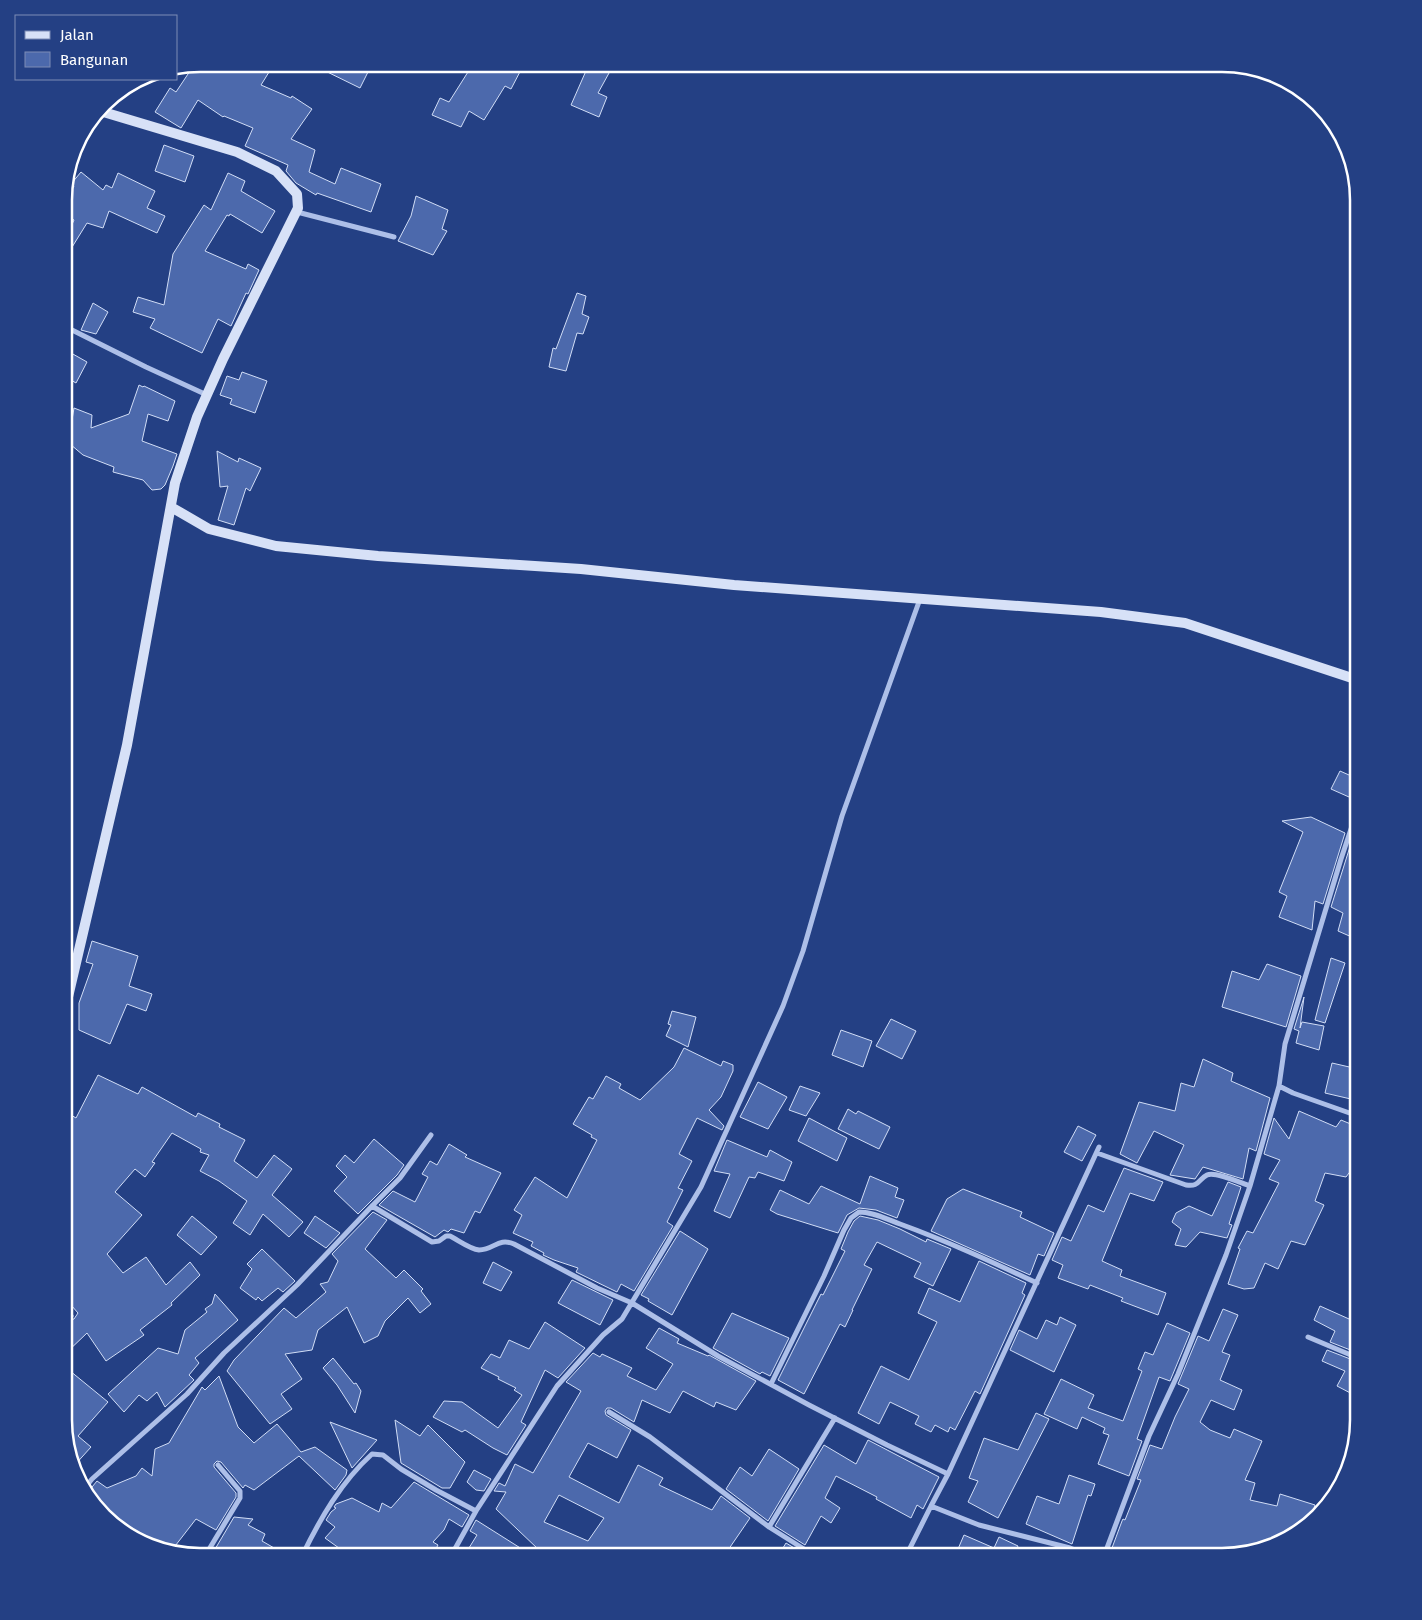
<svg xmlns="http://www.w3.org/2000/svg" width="1422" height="1620" font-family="'Fira Sans',sans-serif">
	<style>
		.building { fill: #4c69ac; stroke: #d1ddf6; fill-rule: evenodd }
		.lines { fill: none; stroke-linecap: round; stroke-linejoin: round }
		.street { stroke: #adbfe8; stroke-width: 5 }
		.secondary { stroke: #d7e1f7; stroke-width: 10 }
		.rim { fill: none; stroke: #fff; stroke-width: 2.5 }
	</style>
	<rect width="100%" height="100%" fill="#244084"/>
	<path class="building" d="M200,64H274L261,85L291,98L292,96L312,109L291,139L315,150L309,172L335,184L341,168L381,184L371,212L317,193L316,195L296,183L286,171L288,165L245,146L253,128L224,116L223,117L198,100L181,128L155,112L170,88L176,92L194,65Z
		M311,64H372L360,88Z
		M473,64H524L511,89L505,86L484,120L469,111L461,127L432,115L440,98L449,102Z
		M589,64H614L598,93L607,97L599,117L571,105Z
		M164,145L194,156L185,182L155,171Z
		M81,172L103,190L106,185L112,188L118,173L155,191L147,208L165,216L157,233L109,211L103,228L87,223L69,252L64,249V242L74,220L64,214V205L74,186L71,184Z
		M228,173L245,181L241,191L275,211L262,233L230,214L229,216L227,215L205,251L246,269L248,264L259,270L248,294L246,293L231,326L218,319L202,353L150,328L155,319L133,312L138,297L164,305L173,254L204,205L211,210Z
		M416,196L448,210L442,229L447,231L433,255L398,241L411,216Z
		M577,293L586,296L582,314L589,317L583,334L577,333L566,371L549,367L553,348L556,349Z
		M93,303L108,312L96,334L81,330Z
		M64,349L87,362L76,383L64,376Z
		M242,372L267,381L255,413L230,404L232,399L220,395L227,376L239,380Z
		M139,385L143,387L144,386L175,401L168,421L148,414L142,441L177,454L173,466L165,485L161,489L152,490L143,480L113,472L114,467L83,455L64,439V430L72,420L74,408L92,415L91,428L129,414Z
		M217,451L238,462L239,458L261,468L250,491L246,488L234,525L218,520L228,486L220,487Z
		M1340,771L1358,779V801L1331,789Z
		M1311,817L1345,833L1323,904L1315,901L1312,930L1279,917L1287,896L1279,892L1303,832L1282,821Z
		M1353,837L1358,839V925L1354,938L1338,931L1343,913L1331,907Z
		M92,941L138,956L129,986L152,994L146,1011L127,1004L110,1044L79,1030V1003L93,964L86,962Z
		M1331,958L1345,963L1325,1023L1315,1020Z
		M1267,964L1301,976L1286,1027L1222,1007L1232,971L1259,980Z
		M1304,997L1300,1028L1302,1022L1324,1026L1319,1050L1296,1043L1299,1031L1294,1029Z
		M672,1011L696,1017L688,1047L666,1036L671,1025L668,1024Z
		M891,1019L916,1031L902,1059L876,1046Z
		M841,1030L872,1041L863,1067L832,1055Z
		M684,1048L721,1066L723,1061L733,1065V1071L721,1097L709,1110L724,1126L722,1130L697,1118L679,1154L692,1161L678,1188L683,1190L667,1222L673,1226L634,1291L621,1284L617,1292L576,1272L578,1268L554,1260L543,1255L544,1253L531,1246L533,1242L513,1233L522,1215L514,1210L535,1177L567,1198L597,1140L591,1137L592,1135L573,1124L589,1097L593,1099L606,1076L621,1084L619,1088L640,1100L674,1067Z
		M1203,1059L1233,1073L1231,1081L1270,1098L1256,1151L1249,1148L1243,1179L1203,1167L1195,1179L1170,1175L1184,1145L1154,1131L1137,1163L1120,1154L1139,1102L1175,1111L1181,1083L1194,1087Z
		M1332,1063L1358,1069V1092L1355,1100L1325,1093Z
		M98,1075L138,1094L142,1087L196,1117L198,1113L220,1124L219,1127L245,1140L234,1161L257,1178L274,1155L292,1169L272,1195L303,1222L289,1237L263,1214L250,1235L233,1223L247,1201L219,1181L200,1171L209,1155L200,1152L201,1149L172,1133L152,1162L155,1163L145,1177L135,1169L115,1192L142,1215L107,1254L123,1273L146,1257L166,1285L190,1262L200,1275L171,1303L172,1305L140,1330L144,1335L106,1361L87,1333L64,1355V1326L70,1320L74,1319L78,1313L64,1297V1128L71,1115L76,1118Z
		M758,1082L787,1097L768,1129L740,1117Z
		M800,1086L820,1093L806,1116L789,1110Z
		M848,1109L856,1114L858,1111L890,1127L879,1149L838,1129Z
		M1299,1111L1336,1127L1341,1120L1358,1127V1161L1346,1177L1325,1173L1315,1201L1324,1205L1305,1245L1291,1241L1278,1269L1265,1263L1254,1288L1244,1289L1228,1284L1240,1249L1238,1248L1247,1231L1253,1233L1279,1183L1269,1179L1280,1160L1264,1154L1274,1118L1289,1139Z
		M809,1118L847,1138L837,1161L798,1141Z
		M1078,1126L1096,1135L1082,1161L1064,1152Z
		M374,1139L404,1165L397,1175L358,1214L334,1191L347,1177L336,1166L345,1155L354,1163Z
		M727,1140L767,1157L770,1150L792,1162L784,1181L758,1172L755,1178L749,1177L730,1218L714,1211L730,1174L714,1171Z
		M449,1144L467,1155L465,1157L501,1173L480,1213L475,1211L464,1233L451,1229L448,1232L444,1230L435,1237L379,1205L393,1191L415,1202L428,1177L422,1174L430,1161L437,1165Z
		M1124,1168L1163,1182L1154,1201L1130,1193L1102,1261L1122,1270L1120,1276L1166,1293L1158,1315L1121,1301L1123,1298L1090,1285L1088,1289L1058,1278L1063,1265L1052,1260L1062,1237L1071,1241L1088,1205L1104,1212Z
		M870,1176L898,1188L895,1197L904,1200L897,1218L876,1210L859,1208L847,1215L838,1233L777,1214L770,1210L780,1190L809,1204L821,1186L860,1204Z
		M1228,1182L1241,1187L1229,1224L1232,1225L1227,1238L1200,1232L1186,1247L1175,1245L1181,1229L1172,1222L1176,1213L1189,1206L1212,1216Z
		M963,1189L1022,1212L1020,1217L1054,1233L1044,1256L1038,1254L1030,1275L931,1231L947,1199Z
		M373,1212L387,1220L365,1249L396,1278L404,1270L423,1289L421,1291L431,1304L420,1313L408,1298L385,1321L378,1336L364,1343L347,1307L318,1330L312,1350L285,1354L302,1379L281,1394L292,1409L270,1424L227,1371L234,1360L284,1308L296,1318L326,1292L320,1284L328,1282L338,1261L332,1254Z
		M192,1216L217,1237L201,1255L177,1235Z
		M315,1216L340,1233L326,1248L304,1233Z
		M860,1216L878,1220L900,1229L926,1242L927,1239L951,1249L933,1286L914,1277L921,1263L877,1242L864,1265L872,1269L852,1310H853L845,1327L840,1324L804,1394L778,1380L821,1294L823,1295L845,1251L841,1249L848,1232L854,1221Z
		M680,1231L708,1249L672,1315L648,1301L649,1299L641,1295Z
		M262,1249L295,1281L283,1292L278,1288L262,1301L258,1297L256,1300L240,1288L252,1269L247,1264Z
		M979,1261L1026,1283L1022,1293L1025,1295L980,1394L975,1391L955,1430L950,1427L948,1432L935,1425L931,1432L915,1424L919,1416L890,1402L879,1424L858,1413L881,1366L909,1380L937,1322L918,1313L929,1288L960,1302Z
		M493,1262L512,1272L501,1291L483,1283Z
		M572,1280L613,1300L600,1325L558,1303Z
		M215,1294L238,1320L195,1358L199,1363L189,1375L194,1380L165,1407L157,1392L147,1401L139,1395L124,1412L108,1394L158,1348L178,1354L185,1330L207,1312L205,1309L212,1304Z
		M1320,1306L1358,1323V1353L1330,1342L1335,1331L1314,1320Z
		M1223,1309L1238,1315L1222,1352L1230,1355L1220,1380L1242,1390L1234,1410L1211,1400L1200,1422L1210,1430L1230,1438L1234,1429L1262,1441L1245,1480L1255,1483L1250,1500L1277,1506L1280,1494L1315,1505L1310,1522L1305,1528L1265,1549L1222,1556H1109L1122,1521L1123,1519L1125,1520L1141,1480L1137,1479L1150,1445L1162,1449L1175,1417L1189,1389L1178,1384L1198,1336L1209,1341Z
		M732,1313L789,1338L770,1376L762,1372L760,1374L713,1348Z
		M1060,1317L1076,1325L1054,1372L1010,1350L1019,1330L1037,1339L1046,1320L1057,1325Z
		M545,1322L585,1348L558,1378L545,1370L521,1422L526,1425L507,1455L493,1448L465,1430L462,1432L433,1417L444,1401L462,1402L498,1428L522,1395L514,1390L516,1388L498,1379L499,1377L481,1368L491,1354L500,1358L509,1340L529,1349Z
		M1167,1323L1190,1333L1170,1381L1159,1377L1137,1439L1142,1441L1129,1476L1098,1464L1109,1435L1103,1433L1105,1428L1082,1417L1077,1429L1044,1414L1061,1379L1094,1395L1088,1408L1123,1421L1142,1371L1138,1369L1145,1352L1153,1355Z
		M659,1328L679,1339L677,1343L708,1356L709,1355L756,1381L736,1410L716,1402L714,1407L683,1391L670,1413L642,1400L634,1422L611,1408H607L605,1411L606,1415L631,1430L617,1458L588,1443L569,1477L619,1503L638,1465L663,1478L659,1485L712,1510L721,1496L750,1518L724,1556H464L477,1535L470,1531L476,1520L533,1556L538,1549L496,1509L506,1492L494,1491L499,1483L505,1486L515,1464L533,1473L581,1391L566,1382L593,1353L600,1357L602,1354L632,1368L627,1376L656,1390L673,1364L646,1348ZM559,1495L604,1518L588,1541L544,1522Z
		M1327,1350L1358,1362V1397L1337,1386L1345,1371L1322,1361Z
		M333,1358L354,1384L356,1383L361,1391L355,1413L337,1385L323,1368Z
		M64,1366L108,1402L78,1436L91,1447L73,1467L64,1420Z
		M219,1376L238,1427L254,1443L277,1424L301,1452L315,1447L347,1470L346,1475L335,1490L299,1456L254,1490L245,1485L243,1488L221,1462L217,1461L214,1464V1467L236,1493V1497L216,1530L196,1519L172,1550L140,1542L92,1503L87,1493L97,1481L107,1488L136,1476L142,1468L152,1476L155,1449L169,1443L202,1387L205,1390Z
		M1036,1413L1049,1419L998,1518L968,1502L978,1481L969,1478L984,1438L1018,1450Z
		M395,1420L420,1436L428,1425L465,1462L450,1488H442L401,1463Z
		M330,1422L377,1440L352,1468Z
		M868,1440L939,1477L923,1509L917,1505L911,1518L876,1499L877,1497L836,1476L825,1498L840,1508L831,1523L821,1516L805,1545L775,1526L824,1445L856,1464Z
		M769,1449L799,1469L768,1521L726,1489L740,1467L752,1476Z
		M474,1470L491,1479L484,1491L476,1490L467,1482Z
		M1069,1475L1095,1484L1091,1496L1088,1495L1072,1544L1026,1524L1037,1496L1059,1504Z
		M414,1482L469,1515L462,1527L449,1519L444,1530L433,1542L438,1545L432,1556H350L325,1538L335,1527L326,1520L331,1512L336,1508L334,1507L336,1504L352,1498L379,1512L382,1503L391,1508Z
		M234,1517L253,1519L248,1525L265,1534L262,1541L288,1556H211Z
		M964,1535L994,1548L999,1537L1018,1546L1014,1556H955Z
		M786,1543L801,1552L798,1556H778Z"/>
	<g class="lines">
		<path class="street" d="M74,155L85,131
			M297,212L394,237
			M64,326L146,367L207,395
			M1279,1086L1293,1093L1358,1116
			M1097,1153L1186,1185C1200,1187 1197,1180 1207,1175C1215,1171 1241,1183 1250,1186
			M372,1206L432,1242L439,1241L446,1236H450C458,1240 470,1249 479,1250C494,1250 498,1237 514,1244L597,1288L632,1303L718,1356L809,1405L887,1445L948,1474
			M64,1307L71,1316
			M1308,1337L1358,1358
			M771,1384L824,1276L844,1230L851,1218L859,1212C873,1212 887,1219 900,1224C947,1241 992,1262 1037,1283
			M609,1412L650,1437L769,1527L815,1556
			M84,1489L92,1479L187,1394L224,1353L297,1285L372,1206L400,1178L431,1135
			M931,1506L979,1525L1070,1548L1090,1556
			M769,1527L835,1418
			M205,1556L240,1498V1491L218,1465
			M302,1556C320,1519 341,1482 372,1454L383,1455L401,1469L436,1490L476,1511
			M451,1556L476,1511L557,1386L603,1335L622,1319L701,1187L783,1006L803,951L842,816L920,599
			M906,1556L931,1506L948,1474L1099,1147
			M1104,1556L1149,1436L1178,1374L1226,1255L1250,1186L1279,1086L1285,1044L1341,859L1358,808"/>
		<path class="secondary" d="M171,507L209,529L276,546L378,556L581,569L734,585L1101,612L1185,623L1358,680
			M64,1014L127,745L175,483L197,417L223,359L298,208L297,194L276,171L237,152L100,111"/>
	</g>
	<path d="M0 0H1422V1620H0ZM200 72H1222A128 128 0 0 1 1350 200V1420A128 128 0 0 1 1222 1548H200A128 128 0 0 1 72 1420V200A128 128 0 0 1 200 72Z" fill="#244084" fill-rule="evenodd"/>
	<path class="rim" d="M200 72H1222A128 128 0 0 1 1350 200V1420A128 128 0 0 1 1222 1548H200A128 128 0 0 1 72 1420V200A128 128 0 0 1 200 72Z"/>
	<rect x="15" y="15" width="162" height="65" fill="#244084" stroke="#7c8cb5"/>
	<rect x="25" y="31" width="25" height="8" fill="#d7e1f7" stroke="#7c8cb5"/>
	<text x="60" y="40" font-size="15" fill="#ffffff">Jalan</text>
	<rect x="25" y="52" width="25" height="15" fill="#4c69ac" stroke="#7c8cb5"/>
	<text x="60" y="65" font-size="15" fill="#ffffff">Bangunan</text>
</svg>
